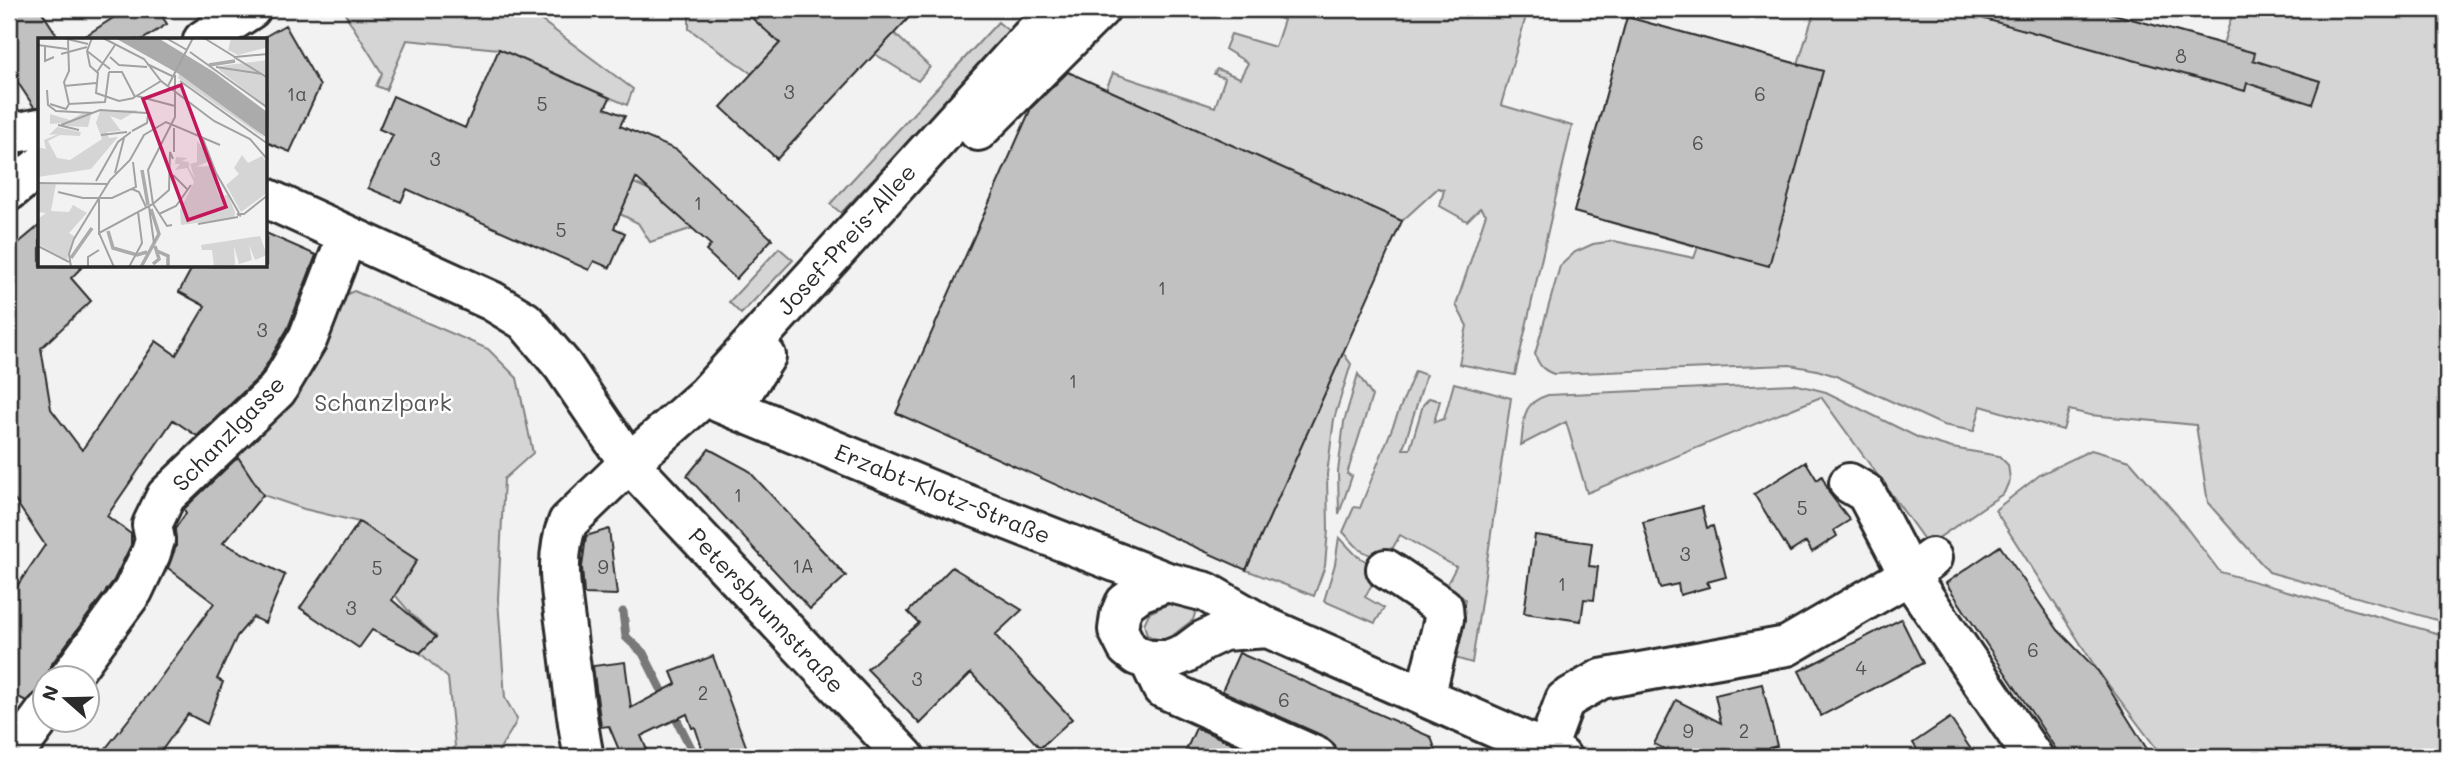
<svg xmlns="http://www.w3.org/2000/svg" width="2456" height="766" font-family="Mali,sans-serif">
	<style>
		.green { fill: #d5d5d5; stroke: #808080; stroke-width: 2 }
		.lines { fill: none; stroke-linecap: round; stroke-linejoin: round }
		.stream { stroke: #787878; stroke-width: 9 }
		.building { fill: #c1c1c1; stroke: #2b2b2b; stroke-width: 2 }
		.minor-casing { stroke: #2b2b2b; stroke-width: 44 }
		.major-casing { stroke: #2b2b2b; stroke-width: 44 }
		.minor { stroke: #fff; stroke-width: 38 }
		.major { stroke: #fff; stroke-width: 38 }
		.labels { text-anchor: middle; dominant-baseline: central; stroke-width: 5; stroke-linejoin: round; paint-order: stroke }
		.number-label { font-size: 19px; fill: #505050 }
		.street-label { font-size: 23px; fill: #2b2b2b; stroke: #fff }
		.park-label { font-size: 23px; fill: #565656; stroke: #fff }
		.inset-river { fill: none; stroke: #ababab; stroke-width: 3.5 }
		.inset-road { fill: none; stroke: #a2a2a2; stroke-width: 2 }
		.view { fill: #c2185b; fill-opacity: 0.15; stroke: #c2185b; stroke-width: 3.5 }
		.inset-edge { fill: none; stroke: #2b2b2b; stroke-width: 3.5 }
	</style>
	<rect width="100%" height="100%" fill="#f2f2f2"/>
	<filter id="ink" filterUnits="userSpaceOnUse"><feTurbulence type="fractalNoise" baseFrequency=".0143" numOctaves="2"/><feDisplacementMap in="SourceGraphic" scale="14" xChannelSelector="R" yChannelSelector="G"/><feConvolveMatrix kernelMatrix="1 2 1 2 8 2 1 2 1" color-interpolation-filters="sRGB"/></filter>
	<g filter="url(#ink)">
		<path class="green" d="M342,9H526L633,89L627,105L499,49L407,40L386,90L376,86L382,73Z
			M689,9H742L780,43L752,74L689,29Z
			M1251,9H1528L1501,105L1572,126L1515,375L1459,364L1467,326L1456,305L1486,214L1480,208L1467,221L1440,206L1444,190L1438,188L1402,221L1106,89L1113,73L1215,107L1225,78L1214,74L1217,69L1240,78L1248,63L1225,49L1231,34L1275,47L1284,20Z
			M1815,9H2095L2223,44L2234,9H2447V623L2269,572L2208,503L2196,425L2090,415L2069,410L2063,430L1981,406L1974,431L1943,425L1836,376L1817,370L1790,365L1554,374C1543,370 1539,366 1535,354L1560,266L1575,252L1593,244L1614,241L1694,258L1698,247L1574,212L1627,17L1798,64Z
			M998,22L1011,33L841,213L830,204Z
			M894,33L930,67L918,81L875,54Z
			M634,183L650,190L693,228L650,242L638,223L616,212Z
			M779,248L793,260L741,314L729,302Z
			M354,291L488,349L517,378L533,453L504,479L498,599L505,698L517,719C512,733 501,743 496,757H449L455,746L448,678L420,653L436,636L411,614L395,595L417,560L359,522L304,509L263,495L238,457L277,407L333,300Z
			M1343,353L1351,364L1334,419L1327,474L1328,530L1325,566L1314,596L1246,570Z
			M1415,371L1426,375L1403,449H1410L1423,405L1429,398L1440,401L1434,422L1444,419L1454,383L1511,398L1472,663L1455,658L1465,599L1445,588L1456,567L1400,535L1385,562L1360,550L1343,532L1354,507L1360,508Z
			M1358,374L1372,396L1347,474L1352,476L1339,514L1338,472L1344,422Z
			M1794,384L1826,392L1919,438L1952,448L1999,456L2008,465L2010,479L2004,493L1928,545L1821,397L1587,493L1566,422L1521,445C1525,419 1520,404 1548,395Z
			M2091,450L2130,461L2176,514L2220,572L2447,636V757H2163L2098,671L1995,510L2041,474Z
			M1339,537L1356,555L1380,570L1365,597L1384,608L1375,623L1324,601L1335,564Z
			M1176,600L1189,602L1196,610L1193,620C1174,632 1169,647 1147,635L1144,624L1149,613Z"/>
		<g class="lines">
			<path class="stream" d="M623,612L626,637L643,653L691,748L693,757"/>
		</g>
		<path class="building" d="M9,9H40L60,40H40V107H34L9,69Z
			M127,9H157L167,24L142,40H79Z
			M742,9H917L777,159L721,107L780,43Z
			M1975,9H2095L2255,53L2253,60L2320,81L2312,104L2247,83L2245,91L1974,16Z
			M1627,17L1823,71L1769,266L1574,212Z
			M285,25L320,86L290,152L266,142V36Z
			M499,49L610,98L605,108L625,116L620,126L677,150L772,239L736,279L706,251L711,245L636,178L614,228L625,233L610,268L594,261L589,270L407,189L401,202L368,188L393,135L379,129L393,96L465,128Z
			M1068,72L1402,221L1246,570L896,413L1031,108Z
			M40,225V266H83L71,278L91,301L41,348L51,409L82,450L156,341L176,355L205,306L179,292L193,266H266V233L316,255L288,328L260,376L197,436L173,420L107,516L131,534V545L114,580L51,665L47,677L37,691L26,701L9,692V598L45,545L9,491V416L13,412L9,392V251Z
			M709,449L748,470L846,576L810,609L687,476Z
			M238,457L263,495L223,543L285,575L265,623L253,617L237,636L217,679L223,682L207,724L188,714L157,757H99L151,691L214,603L168,568L176,546L175,529L186,513L184,509Z
			M1806,462L1817,480L1822,476L1830,494L1850,520L1834,530L1837,536L1812,552L1806,542L1790,552L1754,494Z
			M1702,507L1707,528L1713,526L1726,577L1707,582L1709,587L1680,595L1678,584L1660,588L1643,522Z
			M359,522L417,560L392,600L436,637L420,653L372,630L359,648L300,608Z
			M609,529L617,595L584,594L582,567L586,536Z
			M1535,535L1592,543L1589,566L1598,567L1594,600L1584,599L1581,621L1524,613Z
			M2000,546L2058,630L2098,671L2152,757H2061L1946,583Z
			M952,567L1022,610L995,635L1072,719L1040,748L971,673L920,724L867,669L919,623L908,612Z
			M1901,619L1923,663L1821,716L1799,671Z
			M1239,653L1431,737L1438,757H1338L1335,745L1326,737L1222,691Z
			M713,656L750,757H705L695,727L692,728L687,714L641,736L650,757H622L609,726L601,727L593,666L625,662L631,708L676,684L671,672Z
			M1762,684L1777,746L1769,748L1770,754L1756,757H1681L1654,744L1676,700L1721,723L1715,695Z
			M1950,718L1976,757H1922L1913,743Z
			M1196,728L1204,731L1264,757H1183Z"/>
		<g class="lines">
			<g class="minor-casing">
				<path id="minor" d="M978,131L1100,9
					M720,403L943,495L1167,582
					M733,407L766,356
					M1849,483L1866,493L1909,575L2033,757
					M1386,569L1443,607L1444,619L1425,697
					M1268,628L1223,631L1202,641L1186,653L1168,660H1149L1137,656L1127,648L1118,630L1120,615L1125,603L1140,592L1167,582L1206,592L1268,628L1561,757
					M1149,660L1162,688L1317,757
					M69,678L133,591L151,553L155,540L152,525L166,496L277,390L308,338L347,236
					M1546,751L1565,700L1601,679L1787,646L1909,575L1932,558
					M12,757L46,711
					M584,757C576,720 573,682 568,645C564,605 552,560 568,522L629,463L706,395L1056,9"/>
			</g>
			<g class="major-casing">
				<path id="major" d="M203,40L251,9
					M9,130L20,132L40,128
					M9,191L40,166
					M266,198L492,301L525,321L563,366L629,463L905,757"/>
			</g>
			<use href="#minor" class="minor"/>
			<use href="#major" class="major"/>
		</g>
	</g>
	<g class="labels">
		<g class="number-label">
			<text x="2181" y="55">8</text>
			<text x="789" y="91">3</text>
			<text x="297" y="93">1a</text>
			<text x="1760" y="93">6</text>
			<text x="542" y="103">5</text>
			<text x="1698" y="142">6</text>
			<text x="435" y="158">3</text>
			<text x="698" y="202">1</text>
			<text x="561" y="229">5</text>
			<text x="1162" y="287">1</text>
			<text x="262" y="329">3</text>
			<text x="1073" y="380">1</text>
			<text x="738" y="494">1</text>
			<text x="1802" y="507">5</text>
			<text x="1685" y="553">3</text>
			<text x="803" y="565">1A</text>
			<text x="603" y="566">9</text>
			<text x="377" y="567">5</text>
			<text x="1562" y="583">1</text>
			<text x="351" y="607">3</text>
			<text x="2033" y="649">6</text>
			<text x="1861" y="667">4</text>
			<text x="917" y="678">3</text>
			<text x="703" y="692">2</text>
			<text x="1284" y="699">6</text>
			<text x="1688" y="730">9</text>
			<text x="1744" y="730">2</text>
		</g>
		<g class="street-label">
			<text transform="translate(846 239) rotate(-48)">Josef-Preis-Allee</text>
			<text transform="translate(228 433) rotate(-46)">Schanzlgasse</text>
			<text transform="translate(943 493) rotate(22)">Erzabt-Klotz-Straße</text>
			<text transform="translate(767 610) rotate(47)">Petersbrunnstraße</text>
		</g>
		<g class="park-label">
			<text x="383" y="402">Schanzlpark</text>
		</g>
	</g>
	<g transform="translate(38 38)">
		<rect width="229" height="229" fill="#f2f2f2"/>
		<path d="M230,0L227,10L200,17L190,12L193,0ZM229,22V69L181,32L182,28ZM141,36L210,84L229,102L140,40ZM100,72L83,82L72,78L83,93L69,94L71,100L80,99L53,131L0,139V109L8,111L6,102L20,96L11,97L19,89L43,94L42,98L22,97L10,103L19,120L32,122L64,101L58,85L62,73ZM45,75L53,77L50,89L23,88L42,77L28,85L12,86V76L32,82ZM159,103L165,111V104L171,123L158,129L172,128L181,158L190,157L197,174L196,180L143,187L142,172L156,144L149,130L137,132L142,126H137L138,119L150,120L144,123L151,124V130L157,141L152,126L159,124ZM204,117L210,125L224,118L229,125V155L203,174L188,147L201,136L196,130ZM0,145L18,146L13,173L31,174L35,167L49,175L31,195L36,198L29,222L0,206V181L8,175L0,174ZM222,198L229,217L217,222L211,207L214,222L201,226L196,208L197,227L176,229L174,212H164L163,207Z" fill="#d5d5d5"/>
		<path d="M77,0H120L176,34L229,74V100L141,36Z" fill="#ababab"/>
		<path class="inset-river" d="M98,0L140,24M145,27L230,89M171,27L197,23M104,132L110,167M70,193L75,210L99,217L109,214M119,213L130,218V229M33,220L54,190M115,226L121,221L117,208M103,229L121,196L113,171"/>
		<path class="inset-road" d="M25,0L50,6M54,0L49,13L52,28L60,35L58,55L81,63L96,60M65,0L106,21L123,43L176,83L212,101L230,122M128,0L149,12M166,0L197,19L230,16M30,2L31,33L26,44L31,66L67,64L71,34M0,7L29,11M7,9V23L16,19M49,13L72,31M152,14L230,70M23,16L49,9M72,19L81,27L109,29M196,19L230,40M109,26L134,38M178,29L224,36M59,34L77,7M71,34H84L97,59M142,43L230,106M26,48L58,45M130,48L155,0M9,52L10,67L18,73L55,75M99,58L137,68M95,60L123,43M12,66L28,71L31,66M20,87L41,92M23,87L62,72L109,75M94,93L109,85L110,77M63,97L89,94M165,101L178,135L201,175M136,114V90M77,135L86,100M135,137L150,152M58,143L80,104L93,94M0,145L70,146M94,151L101,154L108,169M20,154L45,160H74L98,149L95,124M61,161V197M111,169L116,205M121,176L138,168L153,147M203,178L199,176H206L230,157M160,186L200,179M134,187L129,188L115,166L131,152L132,114L135,121M0,208L31,224M50,228V219L61,212M33,229L31,216L36,201L72,142L92,122L106,97L128,84L182,107M76,229L61,195L115,166L110,132L137,79V37M91,229L104,205L100,174"/>
		<path class="view" d="M143,47L188,169L150,182L105,61Z"/>
		<rect width="229" height="229" class="inset-edge"/>
	</g>
	<rect width="2456" height="766" fill="none" stroke="#fff" stroke-width="35"/>
	<rect x="18" y="18" width="2421" height="731" fill="none" stroke="#2b2b2b" stroke-width="2.5" filter="url(#ink)"/>
	<g transform="translate(66 699) rotate(290)"><circle r="33" fill="#ffffff" stroke="#aaaaaa" stroke-width="2"/>
	<path d="M0-5L12 26L0 18L-12 26Z" fill="#2b2b2b"/>
	<text y="-10" font-size="19" font-weight="bold" text-anchor="middle" fill="#2b2b2b">N</text>
	</g>
</svg>
